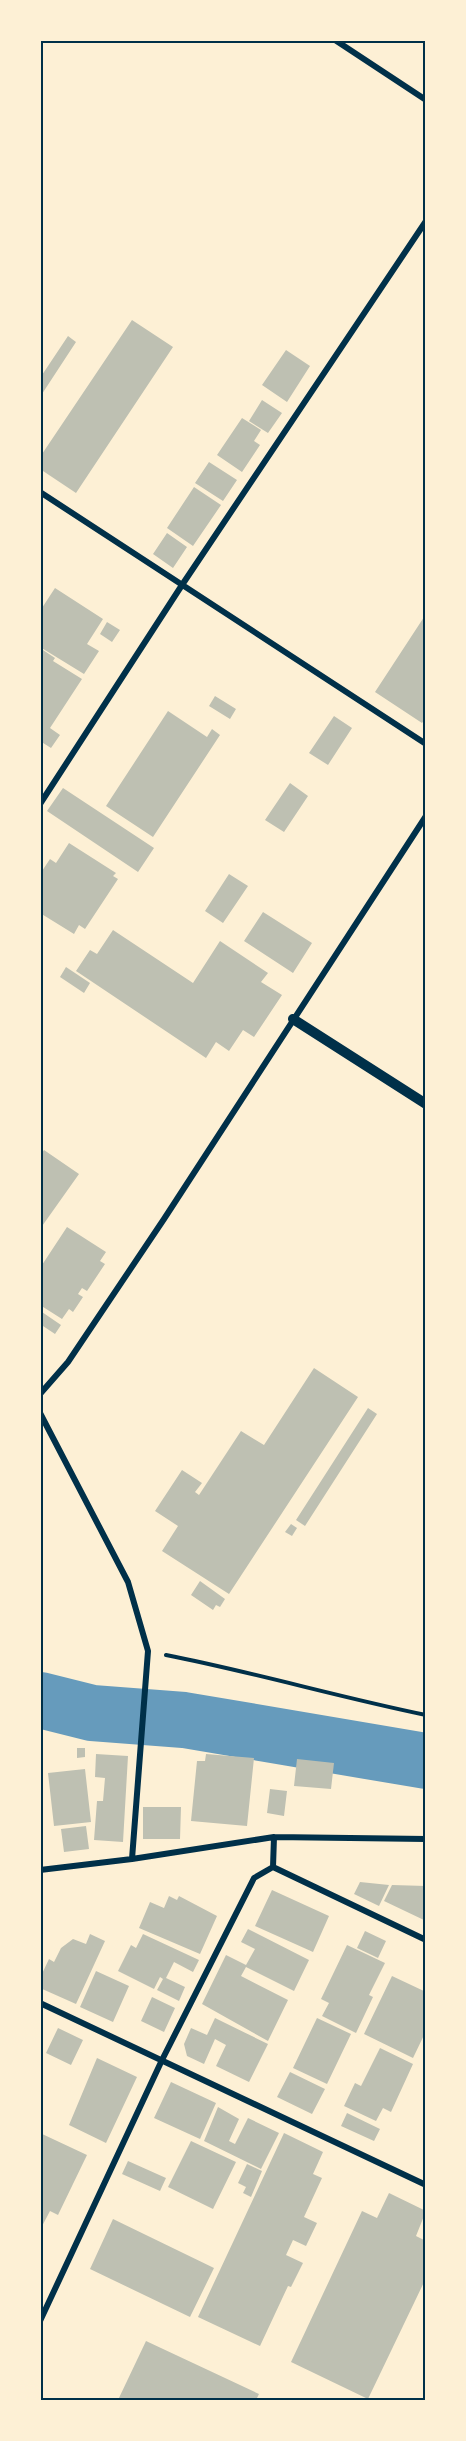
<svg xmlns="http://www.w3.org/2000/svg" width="466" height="2441" font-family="'Space Grotesk',sans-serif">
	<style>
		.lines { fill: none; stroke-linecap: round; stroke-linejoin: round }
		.river { stroke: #669bbc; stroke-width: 56 }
		.building { fill: #bec0b2 }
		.path { stroke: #003049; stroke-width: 4 }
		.minor { stroke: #003049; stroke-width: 6 }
		.tertiary { stroke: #003049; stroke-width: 10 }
		.neatline { fill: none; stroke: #003049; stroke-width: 2 }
	</style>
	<rect width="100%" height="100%" fill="#fdf0d5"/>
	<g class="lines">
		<path class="river" d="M40,1700L92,1713L184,1720L426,1761"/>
	</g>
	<path class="building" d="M132,320L173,347L76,493L40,469V457Z
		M68,336L76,342L40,397V378Z
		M286,350L310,366L287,402L262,385Z
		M262,400L282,413L268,433L249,421Z
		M242,418L261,430L254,441L260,445L242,472L217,455Z
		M209,462L237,480L223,501L195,483Z
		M194,487L221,505L193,546L167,528Z
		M167,533L187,547L173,568L153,554Z
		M55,588L103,619L87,644L99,651L84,674L40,647V611Z
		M426,614V718L422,723L375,692Z
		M107,622L120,630L112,642L100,634Z
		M40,648L55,658L53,661L82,679L50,728L60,735L51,748L40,741Z
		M215,696L236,709L230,719L209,706Z
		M168,711L207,737L212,729L220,735L153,837L106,806Z
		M334,716L352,728L328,765L309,753Z
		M290,783L308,796L284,832L265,820Z
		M63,788L154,848L138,872L47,811Z
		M69,843L116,873L113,876L118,879L85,929L79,925L74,934L40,913V874L50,859L56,863Z
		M229,874L248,886L223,923L205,911Z
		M263,912L312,943L293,973L244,941Z
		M113,930L193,983L220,941L268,973L261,982L282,995L254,1037L243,1030L229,1051L216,1042L206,1058L76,971L90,950L97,954Z
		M66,967L90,983L84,993L60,977Z
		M44,1150L79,1174L40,1229V1156Z
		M67,1227L106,1252L100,1261L105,1264L87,1291L82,1288L78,1294L83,1297L73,1312L69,1309L62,1319L40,1305V1268Z
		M42,1312L61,1325L55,1334L40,1324Z
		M314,1368L358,1397L229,1594L162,1551L178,1526L155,1511L182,1470L202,1483L195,1492L199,1495L241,1431L264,1445Z
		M368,1408L377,1414L305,1526L296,1520Z
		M291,1524L297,1528L292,1536L285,1532Z
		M200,1581L225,1599L220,1607L216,1605L213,1610L191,1595Z
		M77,1748H85V1757L77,1758Z
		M96,1754L128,1756L123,1842L94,1840L97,1801H103L105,1778L95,1777Z
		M206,1754L254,1758L247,1826L191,1821L197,1761H205Z
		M297,1759L334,1763L331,1789L294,1786Z
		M85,1769L91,1822L54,1826L48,1773Z
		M270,1789L287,1791L284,1816L267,1813Z
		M143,1807H181L180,1839H143Z
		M86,1826L89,1849L64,1852L61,1829Z
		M360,1882L389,1885L379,1906L354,1894Z
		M392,1885L426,1886V1921L384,1901Z
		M272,1890L329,1916L313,1952L255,1926Z
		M169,1896L177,1900L179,1896L217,1916L200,1954L139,1928L150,1902L164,1908Z
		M248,1929L309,1960L294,1991L246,1967L241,1976L288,2000L268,2041L202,2004L226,1955L246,1965L255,1949L241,1942Z
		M365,1931L386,1941L378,1958L357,1948Z
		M90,1934L105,1941L76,2004L40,1988V1978L49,1959L54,1962L61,1948L73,1939L86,1944Z
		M143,1934L199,1960L193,1972L174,1962L166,1978L185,1987L179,2001L157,1990L163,1979L160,1977L154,1989L118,1971L131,1945L136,1948Z
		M347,1945L385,1963L369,1995L373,1997L356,2033L322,2016L329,2003L321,1999Z
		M96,1971L129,1986L113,2022L80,2007Z
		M392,1976L426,1992V2031L413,2058L364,2034Z
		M152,1997L175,2008L164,2032L141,2021Z
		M215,2018L268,2044L249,2082L216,2066L226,2045L215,2039L204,2064L187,2056L184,2044L191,2028L207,2035Z
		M317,2018L351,2034L327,2084L293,2068Z
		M58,2028L83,2040L71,2065L46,2053Z
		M380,2048L413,2064L391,2112L383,2108L376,2121L344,2106L355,2083L361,2086Z
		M97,2058L137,2077L106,2143L69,2125Z
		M290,2072L325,2089L312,2114L277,2097Z
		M171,2082L216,2103L200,2139L154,2118Z
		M218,2107L239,2119L229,2141L235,2144L248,2118L279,2133L261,2169L204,2141Z
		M347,2113L380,2129L374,2141L341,2126Z
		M40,2133L87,2155L58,2215L50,2211L40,2230Z
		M284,2133L323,2152L313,2174L322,2178L304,2217L317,2223L306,2246L293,2240L286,2255L303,2263L291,2287L288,2286L260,2346L198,2317Z
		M191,2141L236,2162L213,2209L168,2187Z
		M128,2161L166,2178L160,2191L122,2174Z
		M247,2164L262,2171L251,2197L243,2193L246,2187L238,2183Z
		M389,2193L426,2211L416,2236L426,2241V2278L368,2399L291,2362L362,2211L377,2218Z
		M113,2219L214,2268L190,2317L90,2269Z
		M146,2341L259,2394L256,2400H118Z"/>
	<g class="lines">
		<path class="path" d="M166,1655C253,1672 338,1697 426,1715"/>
		<path class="minor" d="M335,40L426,100
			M40,492L426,744
			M40,804L182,585L426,221
			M40,1394L68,1362L164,1219L426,816
			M40,1413L128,1582L148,1651L132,1859
			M273,1867L274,1837
			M40,1870L132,1859L274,1837L426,1839
			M40,2003L426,2185
			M40,2321L162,2060L254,1878L273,1867L426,1940"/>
		<path class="tertiary" d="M293,1019L426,1104"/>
	</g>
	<rect width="466" height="2441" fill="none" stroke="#fdf0d5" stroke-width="84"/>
	<rect x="42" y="42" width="382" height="2357" class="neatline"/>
</svg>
